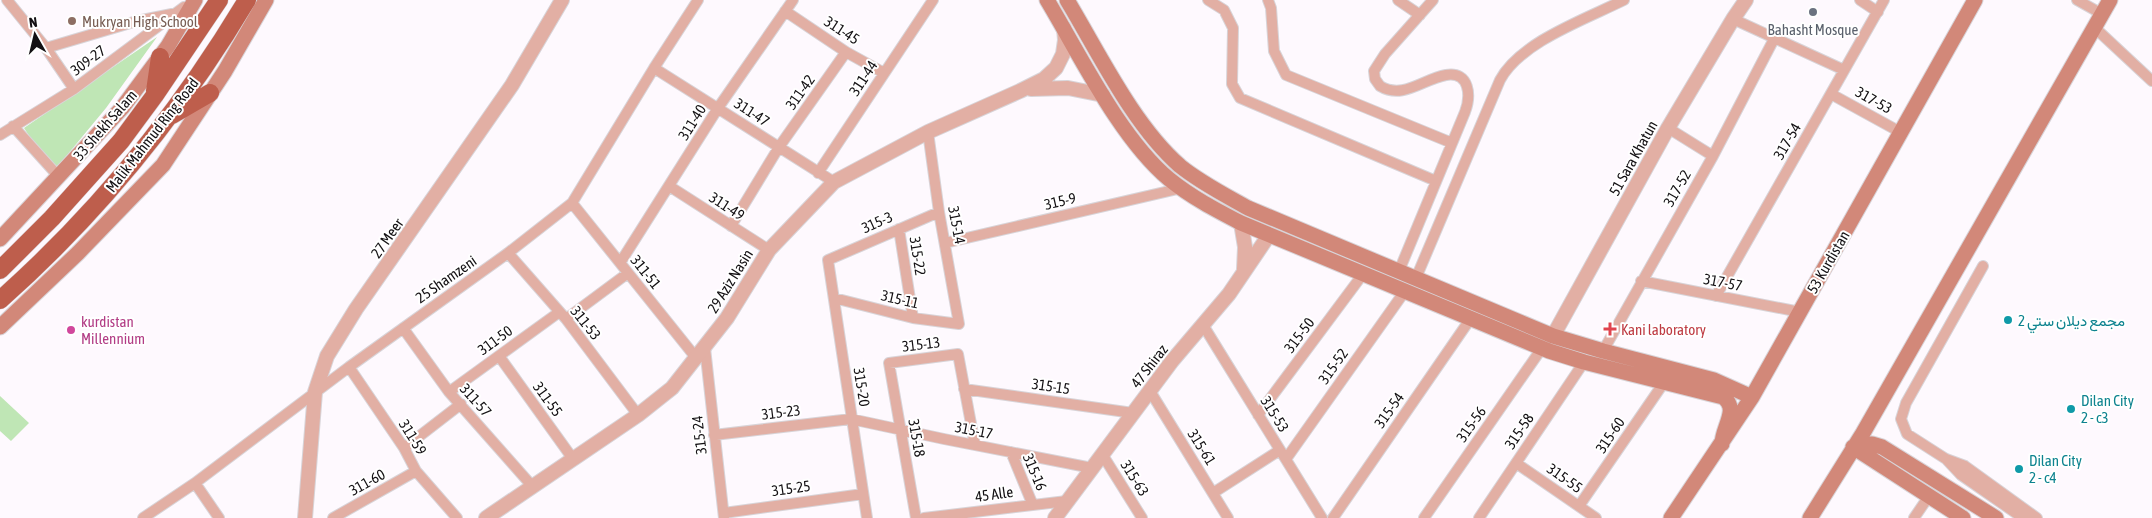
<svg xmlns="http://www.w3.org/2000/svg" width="2152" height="518" font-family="'Asap Condensed',Vazirmatn,sans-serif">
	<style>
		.green { fill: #bfe6b5 }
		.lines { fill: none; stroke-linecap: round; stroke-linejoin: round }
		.minor-casing { stroke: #d8d4d8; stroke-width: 12 }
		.tertiary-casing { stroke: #d8d4d8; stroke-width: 16 }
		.secondary-casing { stroke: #d8d4d8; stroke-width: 17 }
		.trunk-casing { stroke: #d8d4d8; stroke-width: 19 }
		.minor { stroke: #e2afa4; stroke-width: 10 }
		.tertiary { stroke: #e2afa4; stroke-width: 14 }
		.secondary { stroke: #d28879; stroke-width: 15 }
		.trunk { stroke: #be5e4c; stroke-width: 18 }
		.worship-dot { fill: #6b7280; stroke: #fff; stroke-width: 2 }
		.education-dot { fill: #8d6e63; stroke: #fff; stroke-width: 2 }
		.culture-dot { fill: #0f9aa8; stroke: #fff; stroke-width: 2 }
		.health-dot { fill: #e0444e; stroke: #fff; stroke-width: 2 }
		.hotel-dot { fill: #d1479c; stroke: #fff; stroke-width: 2 }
		.labels { text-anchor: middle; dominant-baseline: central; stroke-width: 4; stroke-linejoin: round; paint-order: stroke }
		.education-label { font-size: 15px; fill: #785e54; stroke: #fff; text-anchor: start }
		.worship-label { font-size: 15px; fill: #5b616d; stroke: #fff }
		.street-label { font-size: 15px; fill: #131013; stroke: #fff }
		.culture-label { font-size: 15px; fill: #0d838f; stroke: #fff; text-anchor: start }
		.hotel-label { font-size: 15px; fill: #b23c85; stroke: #fff; text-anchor: start }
		.health-label { font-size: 15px; fill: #be3a42; stroke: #fff; text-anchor: start }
	</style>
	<rect width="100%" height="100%" fill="#fef9fe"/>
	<path class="green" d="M157,37L106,108L53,172L24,128Z
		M0,396L29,423L11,441L0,431Z"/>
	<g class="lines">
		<g class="minor-casing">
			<path id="minor" d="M7,0L46,48L74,89
				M1208,0L1224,10L1233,28L1232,84L1240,98L1436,181
				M1268,0L1271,8L1274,51L1286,75L1452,143
				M1398,0L1420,15
				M1860,0L1878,12
				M2077,0L2102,14
				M785,11L846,52L884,73
				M1733,19L1844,70
				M2094,27L2152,81
				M46,48L137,21L172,14
				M654,68L834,182
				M1831,94L1902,133
				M13,126L59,177
				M1668,128L1713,156
				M0,135L74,89L184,7L190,8
				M818,173L933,0
				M669,186L769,250
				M572,203L697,359
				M731,226L779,147L846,52
				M899,229L913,318
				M945,243L1182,188
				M508,253L566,319L638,415
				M620,263L718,108L793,0
				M1983,266L1906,403L1901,419L1907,434L1946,459L1965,466L2037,518
				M1399,271L1465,112C1471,96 1470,71 1446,75C1423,79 1403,100 1380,86L1375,79L1374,71L1385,54L1433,0
				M1416,278L1500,80C1520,42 1586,19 1624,0
				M1641,281L1800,312
				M1716,296L1884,0
				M834,298L913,318L959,324L939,212L928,132
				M566,319L628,273
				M1203,325L1322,518
				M403,328L449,392L533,487
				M705,348L724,518
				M1603,351L1713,156L1774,39
				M499,356L573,459
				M349,367L404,448L416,471L457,518
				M964,389L1133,413
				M1150,391L1228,518
				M449,392L558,313
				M1258,415L1363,274
				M714,435L851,419L944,439L1092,468
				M404,448L461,404
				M1011,452L1032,503
				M1102,454L1142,518
				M1286,459L1405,291
				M1946,459L1961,475L2023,518
				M1516,463L1596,518
				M195,483L219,518
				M1213,493L1280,450
				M1579,506L1665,381
				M724,513L863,494
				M143,518L195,483L349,367L508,253L572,203L654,68L698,0
				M333,518L416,471
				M867,518L828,260L939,212
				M916,518L889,363L958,354L975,445
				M924,518L1067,501
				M1333,518L1471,318
				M1424,518L1542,348
				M1479,518L1584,362
				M1914,518L1929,496"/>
		</g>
		<g class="tertiary-casing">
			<path id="tertiary" d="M1031,89L1068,88L1103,95
				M1241,223L1245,247L1244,269
				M1553,336L1668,128L1733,19L1746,0
				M305,518L315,392L327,356L356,309L512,85L562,0
				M486,518L638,415L672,388L727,318L769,250L834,182L928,132L1020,91L1044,79L1056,68L1063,54L1065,40L1064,28
				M1055,518L1172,361L1229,294L1269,235"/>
		</g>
		<g class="secondary-casing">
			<path id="secondary" d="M1047,0C1080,55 1120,138 1169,179C1191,197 1216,210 1241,223L1549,351L1584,362L1723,397C1740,409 1722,427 1722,444
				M1067,0C1099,53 1133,125 1180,166C1201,183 1225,195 1248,208L1553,336L1603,351L1714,380L1752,397
				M0,239L122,108L168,46L195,0
				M0,327L78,253L163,165L225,71L266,0
				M1853,447L1872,444L1882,447L1996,518
				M1853,447L1963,518
				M1671,518L1752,397L1975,0
				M1810,518L1863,433L2110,0"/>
		</g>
		<g class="trunk-casing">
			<path id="trunk" d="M155,91L160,57
				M172,115L210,93
				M0,270L52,218L121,141L155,95L219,0
				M0,300C97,214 180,112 247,0"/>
		</g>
		<use href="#minor" class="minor"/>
		<use href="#tertiary" class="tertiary"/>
		<use href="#secondary" class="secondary"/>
		<use href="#trunk" class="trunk"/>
	</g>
	<circle class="worship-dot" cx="1813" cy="12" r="5"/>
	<circle class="education-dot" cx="72" cy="21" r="5"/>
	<g class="culture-dot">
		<circle cx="2008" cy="320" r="5"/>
		<circle cx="2071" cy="409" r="5"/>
		<circle cx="2019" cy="469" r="5"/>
	</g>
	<path class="health-dot" d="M1607.5 321.5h5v5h5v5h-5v5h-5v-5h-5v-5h5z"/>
	<circle class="hotel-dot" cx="71" cy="330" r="5"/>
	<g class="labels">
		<g class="education-label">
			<text x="82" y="21">Mukryan High School</text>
		</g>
		<g class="worship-label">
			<text x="1813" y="29">Bahasht Mosque</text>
		</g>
		<g class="street-label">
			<text transform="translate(842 30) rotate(33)">311-45</text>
			<text transform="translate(88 60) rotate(-37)">309-27</text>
			<text transform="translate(863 78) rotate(-57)">311-44</text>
			<text transform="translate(800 92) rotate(-55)">311-42</text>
			<text transform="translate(1874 100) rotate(29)">317-53</text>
			<text transform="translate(752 112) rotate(33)">311-47</text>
			<text transform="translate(692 122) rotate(-58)">311-40</text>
			<text transform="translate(105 125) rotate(-49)">33 Shekh Salam</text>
			<text transform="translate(152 135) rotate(-52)">Malik Mahmud Ring Road</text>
			<text transform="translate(1787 141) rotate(-60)">317-54</text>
			<text transform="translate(1633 158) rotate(-61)">51 Sara Khatun</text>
			<text transform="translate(1677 188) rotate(-60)">317-52</text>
			<text transform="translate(1060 201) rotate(-13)">315-9</text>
			<text transform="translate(727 206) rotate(33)">311-49</text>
			<text transform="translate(877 222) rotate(-24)">315-3</text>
			<text transform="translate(957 225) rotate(79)">315-14</text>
			<text transform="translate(387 238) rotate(-55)">27 Meer</text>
			<text transform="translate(918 256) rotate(81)">315-22</text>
			<text transform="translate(1828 262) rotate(-60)">53 Kurdistan</text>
			<text transform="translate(646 272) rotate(51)">311-51</text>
			<text transform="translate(446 279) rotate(-35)">25 Shamzeni</text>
			<text transform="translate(730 281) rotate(-58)">29 Aziz Nasin</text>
			<text transform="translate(1723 282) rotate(11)">317-57</text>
			<text transform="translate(900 299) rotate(13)">315-11</text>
			<text transform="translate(586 323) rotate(51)">311-53</text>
			<text transform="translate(1299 335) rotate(-53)">315-50</text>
			<text transform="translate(495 340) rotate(-36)">311-50</text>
			<text transform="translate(921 344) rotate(-7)">315-13</text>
			<text transform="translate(1149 366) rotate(-52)">47 Shiraz</text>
			<text transform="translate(1333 366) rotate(-55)">315-52</text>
			<text transform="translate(1051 386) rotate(8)">315-15</text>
			<text transform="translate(862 387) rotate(81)">315-20</text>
			<text transform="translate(548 399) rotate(54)">311-55</text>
			<text transform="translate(476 400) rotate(48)">311-57</text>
			<text transform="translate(1389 410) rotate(-55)">315-54</text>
			<text transform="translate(781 412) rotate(-7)">315-23</text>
			<text transform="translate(1275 414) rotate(58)">315-53</text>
			<text transform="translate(1471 424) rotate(-55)">315-56</text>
			<text transform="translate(974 430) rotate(11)">315-17</text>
			<text transform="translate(1519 431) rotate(-56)">315-58</text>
			<text transform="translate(699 435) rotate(-97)">315-24</text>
			<text transform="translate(1610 435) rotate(-56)">315-60</text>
			<text transform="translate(413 437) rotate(58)">311-59</text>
			<text transform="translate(917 438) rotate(80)">315-18</text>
			<text transform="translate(1202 447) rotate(58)">315-61</text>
			<text transform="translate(1035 472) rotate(67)">315-16</text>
			<text transform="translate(1135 478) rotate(58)">315-63</text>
			<text transform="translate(1565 478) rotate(35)">315-55</text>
			<text transform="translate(367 482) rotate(-29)">311-60</text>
			<text transform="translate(791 488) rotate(-8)">315-25</text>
			<text transform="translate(994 494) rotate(-8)">45 Alle</text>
		</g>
		<g class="culture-label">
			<text x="2018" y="320">مجمع ديلان ستي 2</text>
			<text x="2081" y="400">Dilan City<tspan x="2081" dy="17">2 - c3</tspan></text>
			<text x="2029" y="460">Dilan City<tspan x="2029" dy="17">2 - c4</tspan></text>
		</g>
		<g class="hotel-label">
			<text x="81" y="321">kurdistan<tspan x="81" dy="17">Millennium</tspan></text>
		</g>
		<g class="health-label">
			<text x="1621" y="329">Kani laboratory</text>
		</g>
	</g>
	<g transform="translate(35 35) rotate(352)" stroke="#ffffff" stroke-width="4" paint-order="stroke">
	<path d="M0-4L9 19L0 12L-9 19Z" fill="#131013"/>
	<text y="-8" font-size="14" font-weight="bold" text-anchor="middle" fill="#131013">N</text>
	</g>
</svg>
